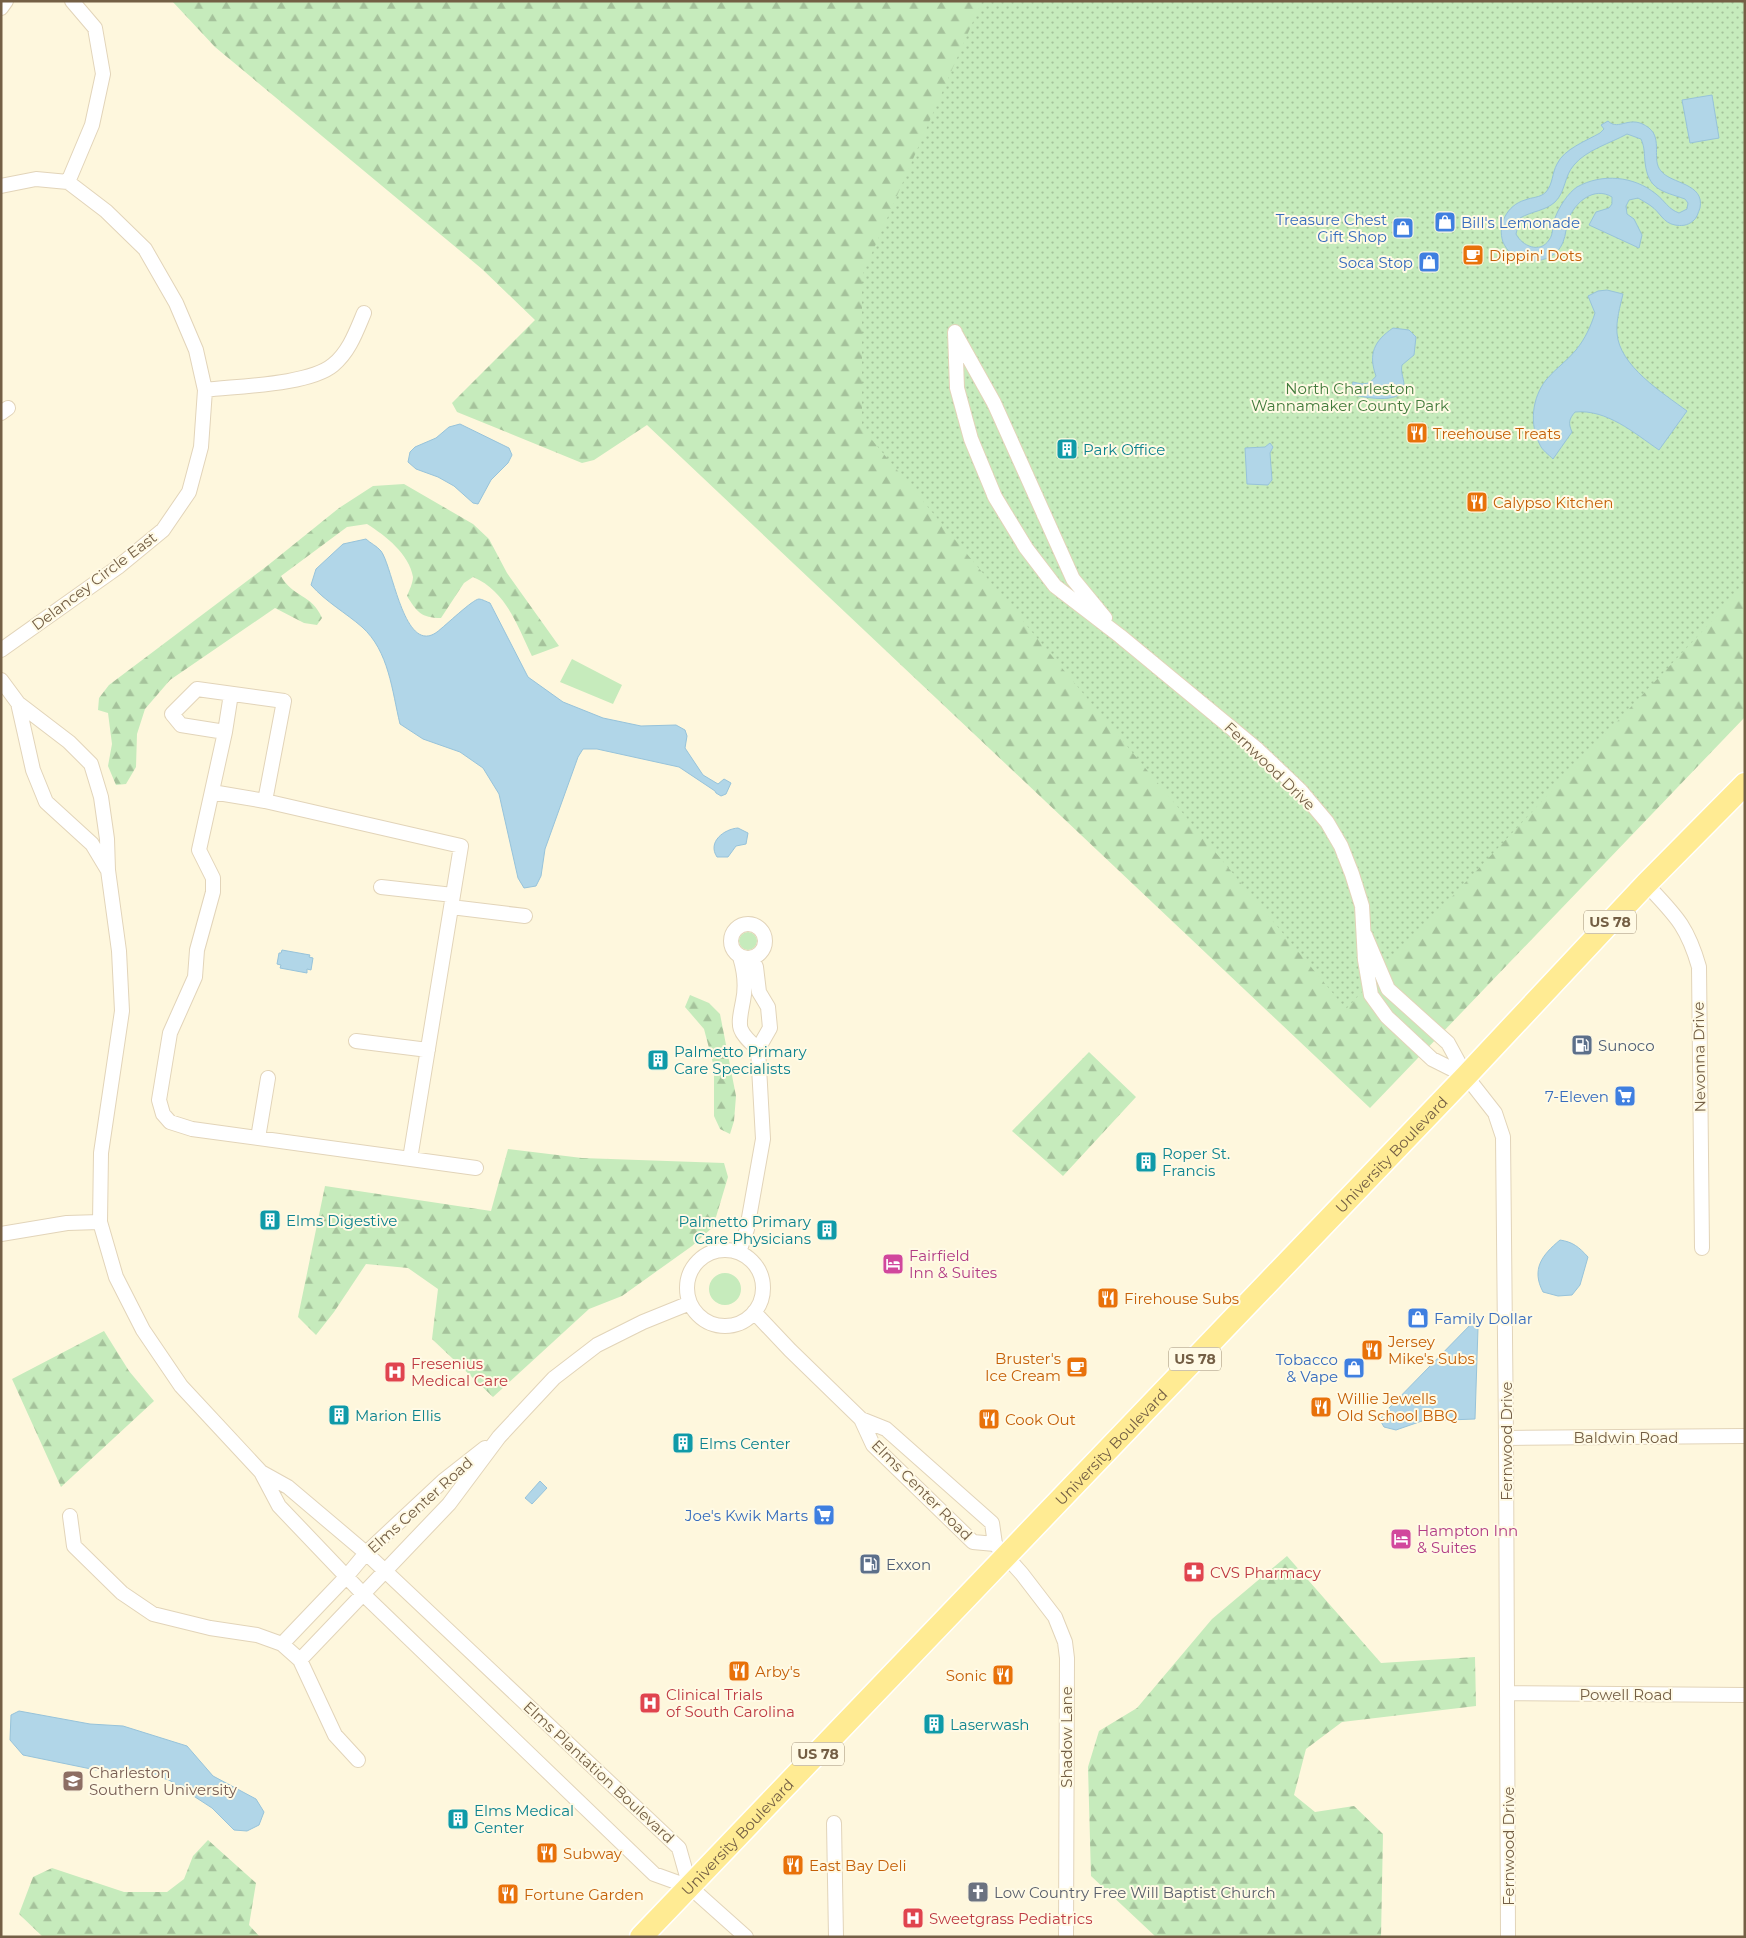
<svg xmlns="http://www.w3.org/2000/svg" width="1746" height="1938" font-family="Montserrat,sans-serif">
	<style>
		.grass { fill: #c6ebbc }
		.forest { fill: url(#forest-firs) }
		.park { fill: url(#park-dots) }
		.water { fill: #b1d6e8; stroke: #97c3da; fill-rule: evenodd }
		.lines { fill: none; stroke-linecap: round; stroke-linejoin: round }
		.street-casing { stroke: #e2d4b9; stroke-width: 16 }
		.primary-casing { stroke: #fff; stroke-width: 25 }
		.street { stroke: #fff; stroke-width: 14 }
		.primary { stroke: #ffeb93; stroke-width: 22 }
		.labels { text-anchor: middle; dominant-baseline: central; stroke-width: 4; stroke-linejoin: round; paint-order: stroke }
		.shield { fill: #fffae5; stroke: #9e8e75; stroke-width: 1 }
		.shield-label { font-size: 14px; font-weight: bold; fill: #745f45 }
		.shop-label { font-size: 15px; fill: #366cbe; stroke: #fffae5; text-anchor: end }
		.food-label { font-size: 15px; fill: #c56008; stroke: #fffae5; text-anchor: start }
		.park-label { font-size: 15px; fill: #427b3c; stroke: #fffae5 }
		.culture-label { font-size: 15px; fill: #0d838f; stroke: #fffae5; text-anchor: start }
		.street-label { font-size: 15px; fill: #745f45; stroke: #fffae5 }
		.service-label { font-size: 15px; fill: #4e5e75; stroke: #fffae5; text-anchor: start }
		.hotel-label { font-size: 15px; fill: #b23c85; stroke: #fffae5; text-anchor: start }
		.health-label { font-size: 15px; fill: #be3a42; stroke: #fffae5; text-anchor: start }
		.education-label { font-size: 15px; fill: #785e54; stroke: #fffae5; text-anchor: start }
		.worship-label { font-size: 15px; fill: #5b616d; stroke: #fffae5; text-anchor: start }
	</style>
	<defs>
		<pattern id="forest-firs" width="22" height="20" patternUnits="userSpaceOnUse" patternTransform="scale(1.25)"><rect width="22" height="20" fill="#c6ebbc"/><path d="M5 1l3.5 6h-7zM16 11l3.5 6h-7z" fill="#a5c29b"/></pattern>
		<pattern id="park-dots" width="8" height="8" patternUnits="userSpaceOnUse" patternTransform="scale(1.25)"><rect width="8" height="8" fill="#c6ebbc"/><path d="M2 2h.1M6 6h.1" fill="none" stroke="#a5c29b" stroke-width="1.8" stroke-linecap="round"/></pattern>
	</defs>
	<rect width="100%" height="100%" fill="#fef7dd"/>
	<path class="grass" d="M572,659L622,685L613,704L560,682Z
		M739 941a9 9 0 1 1 18 0a9 9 0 1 1-18 0Z
		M709 1289a16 16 0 1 1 32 0a16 16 0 1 1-32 0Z"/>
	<path class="forest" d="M172,1H1475L1745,517V717L1370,1108L647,425L594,460L582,463L457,412L452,403L535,320L482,269L215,47Z
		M404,484L473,524L489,539L507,573L559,646L532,656C517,625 506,591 473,577L464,583L441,618C421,618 417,612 407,596C409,591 413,583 413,577C409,554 386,536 367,524L347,527L281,576C292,597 312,594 322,618L317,625L304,623L275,608L170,680L145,709L137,734L136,767L126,784L116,785L108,766L112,744L108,713L98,710L99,698L109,685L267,566L339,508L373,486Z
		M690,995L709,1003L720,1014L736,1096L734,1121L730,1134L720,1129L714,1116V1067L704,1029L685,1007Z
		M1089,1052L1136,1097L1063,1176L1012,1131Z
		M508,1149L582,1158L724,1163L728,1177L713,1227L692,1246L622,1296L589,1309L493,1397L432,1339L438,1289L408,1268L366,1264L334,1312L316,1335L298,1317L325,1186L491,1211Z
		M104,1331L129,1371L154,1401L61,1487L12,1379Z
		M1287,1556L1381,1663L1475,1657L1476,1706L1342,1722L1306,1749L1294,1795L1315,1812L1354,1806L1383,1834L1381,1937H1156L1091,1876L1088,1767L1099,1731L1137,1708L1212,1619Z
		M208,1840L256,1883L249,1925L260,1937H43L19,1914L33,1877L52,1868L124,1892H167L184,1879L193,1856Z"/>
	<path class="park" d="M982,1H1745V586L1346,1009L862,428V276Z"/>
	<path class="water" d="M1712,95L1719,138L1690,143L1682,100Z
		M1608,121C1619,132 1630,113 1649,128C1663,139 1651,160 1661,171C1671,184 1705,183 1700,208C1698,213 1697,218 1693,221C1687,226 1681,226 1675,225C1663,223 1660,212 1651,206C1647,203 1643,201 1638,198L1629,200L1626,206L1627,214L1634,219L1642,235L1639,248L1589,225L1596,212L1609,208L1612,204V197C1594,186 1575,202 1568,220C1566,227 1566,235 1563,242C1557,258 1541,262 1525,261C1515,260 1507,251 1503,242C1497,225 1507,205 1525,200C1532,197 1540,198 1546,192C1553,184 1552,173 1557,164C1564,149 1586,141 1600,133L1604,129L1601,125ZM1627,134L1641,139C1645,148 1644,154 1645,162C1648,190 1662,191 1685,199L1688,203L1687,209L1679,213C1668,209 1665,201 1656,194C1634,176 1602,173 1577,187C1568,193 1559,207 1555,218C1552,224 1554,234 1549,240C1540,254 1522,246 1516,234L1520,218C1532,211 1545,211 1555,202C1566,191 1564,176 1574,165C1586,150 1611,143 1627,134Z
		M1607,290L1623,294C1620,307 1616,320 1617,333C1619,366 1663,393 1687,411L1659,450C1634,433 1607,409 1575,412C1569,419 1568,423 1572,432L1553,459C1549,455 1542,450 1540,445C1529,424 1532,398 1546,380C1555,369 1567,361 1576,350C1585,339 1591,326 1595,313L1588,296L1598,291Z
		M1393,328L1409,330L1416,337L1414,355L1402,365C1400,373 1405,380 1404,388C1400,405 1362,397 1350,394L1353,382C1365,385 1369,385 1376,376C1368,354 1374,341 1393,328Z
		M460,424L509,448L512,455L508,463L491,480L478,504L473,503L454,486L438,477L416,469L408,462L410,452L415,447L436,438L449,427Z
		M1270,443L1273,447L1270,453L1272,480L1268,485L1247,484L1245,448L1265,447Z
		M366,539C370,543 377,546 381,551C393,567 404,656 437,632C445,626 473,599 479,599C482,599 487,602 490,603L528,677L563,702L603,718L641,726L676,725L685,730L687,736L685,748L703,775L718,784L724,779L731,783L726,794L721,796L716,793L715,791L679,767L597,749H583L578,757L545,849L541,876L536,886L524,888L518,878L499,794L483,768L460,752L423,739L400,724C392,691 389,651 362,627C346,613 326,602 311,585L316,569L343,544Z
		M738,828L748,833L746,844L736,846L728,857H717C707,842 724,829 738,828Z
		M282,950L310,955L309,957L313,958L311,970L307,969V973L280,968L281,965L277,964L279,953H281Z
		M1560,1240C1573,1242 1579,1247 1588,1257L1580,1285L1572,1295L1558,1296L1543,1292C1531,1269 1542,1255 1560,1240Z
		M1475,1320L1478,1328L1475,1419L1422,1421L1396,1430L1384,1427L1380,1420L1388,1409Z
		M540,1481L547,1488L532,1504L525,1498Z
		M19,1711L90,1724L123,1726L187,1746L213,1776L256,1799L264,1812L259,1825L247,1831L234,1830L212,1808L169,1780L136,1770H96L23,1755L10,1740L11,1715Z"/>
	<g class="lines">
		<g class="street-casing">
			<path id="street" d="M1,8L6,1
				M68,182L92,125L103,74L95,28L72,1
				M1,186L36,179L68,182L106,211L145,249L176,303L196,350L205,390L201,447L189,492L163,530L118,567L1,650
				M955,332L957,388L971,439L995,497L1026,548L1055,586L1120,636L1258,750L1300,790L1327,822L1341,846L1352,874L1362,906L1365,960L1371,995L1387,1017L1432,1059L1466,1076
				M956,335L994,403L1073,579L1105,618
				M205,390C236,386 309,385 333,365C349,352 356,332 364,313
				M1,413L8,408
				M1,680L18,703L69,742L91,764L101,797L107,839L108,870L119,951L122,1011L101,1153L100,1222L116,1277L143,1330L181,1386L261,1472L279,1506L362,1593L654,1874L690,1887L746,1937
				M18,703L33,770L46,802L92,844L107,869
				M225,732L231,694
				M212,792L265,801
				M1646,884C1675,915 1687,925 1699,967L1702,1248
				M381,887L453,895
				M451,907L525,916
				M731 941a17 17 0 1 1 34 0a17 17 0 1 1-34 0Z
				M1365,935L1388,989L1448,1043L1466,1076L1495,1113L1503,1137L1506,1438L1508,1937
				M740,957C744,970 746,987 743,1001C738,1027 736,1030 758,1049
				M356,1041L428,1050
				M258,1138L268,1078
				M410,1159L461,846L265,801L284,701L197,689L172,714L181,725L225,732L199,850L213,878V892L197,950L195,977L170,1033L159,1100L163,1114L170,1122L192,1129L476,1168
				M1,1234L67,1223L100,1222
				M687 1288a38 38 0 1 1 76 0a38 38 0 1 1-76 0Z
				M739,1252L747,1229L763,1139L758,1049L770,1028L768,1007L759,992L756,967L752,958
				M754,1312L790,1350L861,1419L886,1429L992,1523L995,1544L1022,1574L1055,1617L1065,1642L1067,1658L1066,1937
				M861,1419L873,1445L973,1542L995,1544
				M1506,1438L1745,1436
				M261,1472L288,1487L366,1553L679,1848L690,1887
				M70,1516L74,1546L122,1593L153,1614L210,1628L257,1635L282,1644L300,1660L335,1735L358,1760
				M282,1644L346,1577L366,1553L443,1481L485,1448
				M300,1660L449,1504L499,1437L554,1378L597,1345L643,1322L690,1303
				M1508,1693L1745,1695
				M834,1823L836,1937"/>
		</g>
		<g class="primary-casing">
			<g id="primary">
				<path id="s1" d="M641,1937L1466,1076L1646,884L1745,784"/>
			</g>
		</g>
		<use href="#street" class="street"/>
		<use href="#primary" class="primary"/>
	</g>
	<defs>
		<g id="shop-square" transform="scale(1.125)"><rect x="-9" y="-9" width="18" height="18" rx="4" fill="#3f7fe0" stroke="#fffae5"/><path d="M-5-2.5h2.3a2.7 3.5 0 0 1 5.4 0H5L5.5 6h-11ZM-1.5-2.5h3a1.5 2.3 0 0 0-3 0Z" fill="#fff"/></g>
		<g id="cafe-square" transform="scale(1.125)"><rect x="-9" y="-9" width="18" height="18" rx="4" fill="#e8710a" stroke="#fffae5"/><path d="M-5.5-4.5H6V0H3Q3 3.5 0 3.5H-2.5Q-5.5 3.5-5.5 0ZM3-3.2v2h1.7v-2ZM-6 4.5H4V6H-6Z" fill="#fff"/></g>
		<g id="restaurant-square" transform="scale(1.125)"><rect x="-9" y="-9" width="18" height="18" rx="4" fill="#e8710a" stroke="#fffae5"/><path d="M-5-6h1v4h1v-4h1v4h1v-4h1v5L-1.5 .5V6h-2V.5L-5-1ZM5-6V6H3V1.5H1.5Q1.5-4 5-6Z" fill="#fff"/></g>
		<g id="building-square" transform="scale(1.125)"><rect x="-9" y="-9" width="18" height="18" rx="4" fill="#0f9aa8" stroke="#fffae5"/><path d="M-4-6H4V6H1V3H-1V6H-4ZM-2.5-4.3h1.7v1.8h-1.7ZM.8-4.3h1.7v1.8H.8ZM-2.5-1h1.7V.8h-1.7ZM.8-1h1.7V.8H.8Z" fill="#fff"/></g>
		<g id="fuel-square" transform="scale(1.125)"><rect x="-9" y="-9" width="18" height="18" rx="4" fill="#5c6f8a" stroke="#fffae5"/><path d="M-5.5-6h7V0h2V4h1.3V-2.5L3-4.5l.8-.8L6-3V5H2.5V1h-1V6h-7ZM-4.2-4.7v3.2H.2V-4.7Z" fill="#fff"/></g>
		<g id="supermarket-square" transform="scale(1.125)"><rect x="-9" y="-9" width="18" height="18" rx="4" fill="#3f7fe0" stroke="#fffae5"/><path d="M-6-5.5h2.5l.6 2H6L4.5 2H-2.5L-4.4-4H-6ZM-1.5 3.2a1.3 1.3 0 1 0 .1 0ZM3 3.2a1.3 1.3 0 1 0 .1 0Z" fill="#fff"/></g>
		<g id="hotel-square" transform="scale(1.125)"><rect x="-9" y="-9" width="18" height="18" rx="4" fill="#d1479c" stroke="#fffae5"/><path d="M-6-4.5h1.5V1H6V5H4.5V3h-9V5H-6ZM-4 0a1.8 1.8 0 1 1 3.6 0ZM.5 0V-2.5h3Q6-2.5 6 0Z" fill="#fff"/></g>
		<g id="hospital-square" transform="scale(1.125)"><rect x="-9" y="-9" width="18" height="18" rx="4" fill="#e0444e" stroke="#fffae5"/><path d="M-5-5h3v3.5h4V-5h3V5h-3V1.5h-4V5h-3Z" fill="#fff"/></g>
		<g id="pharmacy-square" transform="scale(1.125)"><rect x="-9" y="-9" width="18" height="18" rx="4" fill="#e0444e" stroke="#fffae5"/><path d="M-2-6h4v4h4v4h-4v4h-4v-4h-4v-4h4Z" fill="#fff"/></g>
		<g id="university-square" transform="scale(1.125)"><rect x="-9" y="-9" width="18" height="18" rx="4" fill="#8d6e63" stroke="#fffae5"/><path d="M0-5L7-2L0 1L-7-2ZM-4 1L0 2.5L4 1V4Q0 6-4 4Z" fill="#fff"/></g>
		<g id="church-square" transform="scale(1.125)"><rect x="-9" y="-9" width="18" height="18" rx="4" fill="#6b7280" stroke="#fffae5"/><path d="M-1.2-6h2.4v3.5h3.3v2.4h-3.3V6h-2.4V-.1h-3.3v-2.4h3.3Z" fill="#fff"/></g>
	</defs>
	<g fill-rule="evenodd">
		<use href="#shop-square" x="1445" y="222"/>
		<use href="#shop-square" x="1403" y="228"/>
		<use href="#cafe-square" x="1473" y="255"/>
		<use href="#shop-square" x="1429" y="262"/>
		<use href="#restaurant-square" x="1417" y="433"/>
		<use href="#building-square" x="1067" y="449"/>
		<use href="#restaurant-square" x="1477" y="502"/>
		<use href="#fuel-square" x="1582" y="1045"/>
		<use href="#building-square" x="658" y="1060"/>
		<use href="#supermarket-square" x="1625" y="1096"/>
		<use href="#building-square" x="1146" y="1162"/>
		<use href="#building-square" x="270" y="1220"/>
		<use href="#building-square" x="827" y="1230"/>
		<use href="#hotel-square" x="893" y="1264"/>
		<use href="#restaurant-square" x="1108" y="1298"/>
		<use href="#shop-square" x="1418" y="1318"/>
		<use href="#restaurant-square" x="1372" y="1350"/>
		<use href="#cafe-square" x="1077" y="1367"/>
		<use href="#shop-square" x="1354" y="1368"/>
		<use href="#hospital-square" x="395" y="1372"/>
		<use href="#restaurant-square" x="1321" y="1407"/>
		<use href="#building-square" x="339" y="1415"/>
		<use href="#restaurant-square" x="989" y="1419"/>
		<use href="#building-square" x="683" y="1443"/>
		<use href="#supermarket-square" x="824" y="1515"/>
		<use href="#hotel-square" x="1401" y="1539"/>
		<use href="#fuel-square" x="870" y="1564"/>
		<use href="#pharmacy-square" x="1194" y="1572"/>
		<use href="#restaurant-square" x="739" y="1671"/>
		<use href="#restaurant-square" x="1003" y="1675"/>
		<use href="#hospital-square" x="650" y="1703"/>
		<use href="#building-square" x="934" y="1724"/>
		<use href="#university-square" x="73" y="1781"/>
		<use href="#building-square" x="458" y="1819"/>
		<use href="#restaurant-square" x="547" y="1853"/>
		<use href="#restaurant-square" x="793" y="1865"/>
		<use href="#church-square" x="978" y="1892"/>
		<use href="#restaurant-square" x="508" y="1894"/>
		<use href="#hospital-square" x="913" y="1918"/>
	</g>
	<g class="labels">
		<g class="shield">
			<rect x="1584" y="910.5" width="52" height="23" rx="4"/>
			<rect x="1169" y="1347.5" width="52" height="23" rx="4"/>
			<rect x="792" y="1742.5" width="52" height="23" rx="4"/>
		</g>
		<g class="shield-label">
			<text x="1610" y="922">US 78</text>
			<text x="1195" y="1359">US 78</text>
			<text x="818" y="1754">US 78</text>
		</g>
		<g class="shop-label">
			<text x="1387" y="219">Treasure Chest<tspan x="1387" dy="17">Gift Shop</tspan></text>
			<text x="1461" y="222" text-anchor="start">Bill's Lemonade</text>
			<text x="1413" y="262">Soca Stop</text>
			<text x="1609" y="1096">7-Eleven</text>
			<text x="1434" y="1318" text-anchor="start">Family Dollar</text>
			<text x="1338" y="1359">Tobacco<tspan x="1338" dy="17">&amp; Vape</tspan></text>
			<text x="808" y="1515">Joe's Kwik Marts</text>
		</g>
		<g class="food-label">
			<text x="1489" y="255">Dippin' Dots</text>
			<text x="1433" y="433">Treehouse Treats</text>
			<text x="1493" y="502">Calypso Kitchen</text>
			<text x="1124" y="1298">Firehouse Subs</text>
			<text x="1388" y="1341">Jersey<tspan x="1388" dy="17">Mike's Subs</tspan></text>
			<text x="1061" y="1358" text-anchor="end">Bruster's<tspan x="1061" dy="17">Ice Cream</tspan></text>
			<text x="1337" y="1398">Willie Jewells<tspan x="1337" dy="17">Old School BBQ</tspan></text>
			<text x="1005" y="1419">Cook Out</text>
			<text x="755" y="1671">Arby's</text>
			<text x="987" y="1675" text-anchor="end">Sonic</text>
			<text x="563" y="1853">Subway</text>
			<text x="809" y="1865">East Bay Deli</text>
			<text x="524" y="1894">Fortune Garden</text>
		</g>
		<g class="park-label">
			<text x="1350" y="388">North Charleston<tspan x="1350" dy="17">Wannamaker County Park</tspan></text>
		</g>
		<g class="culture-label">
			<text x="1083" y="449">Park Office</text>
			<text x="674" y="1051">Palmetto Primary<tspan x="674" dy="17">Care Specialists</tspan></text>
			<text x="1162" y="1153">Roper St.<tspan x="1162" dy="17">Francis</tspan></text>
			<text x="286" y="1220">Elms Digestive</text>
			<text x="811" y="1221" text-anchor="end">Palmetto Primary<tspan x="811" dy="17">Care Physicians</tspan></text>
			<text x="355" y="1415">Marion Ellis</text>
			<text x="699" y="1443">Elms Center</text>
			<text x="950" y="1724">Laserwash</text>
			<text x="474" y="1810">Elms Medical<tspan x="474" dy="17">Center</tspan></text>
		</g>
		<g class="street-label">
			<text transform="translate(94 581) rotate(-37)">Delancey Circle East</text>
			<text transform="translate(1270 766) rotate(44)">Fernwood Drive</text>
			<text transform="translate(1699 1057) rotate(-91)">Nevonna Drive</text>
			<text stroke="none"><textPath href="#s1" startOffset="1084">University Boulevard</textPath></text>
			<text x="1626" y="1437">Baldwin Road</text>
			<text transform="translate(1506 1441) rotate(-90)">Fernwood Drive</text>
			<text stroke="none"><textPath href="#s1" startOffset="679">University Boulevard</textPath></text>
			<text transform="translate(922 1490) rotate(45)">Elms Center Road</text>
			<text transform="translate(420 1505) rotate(-42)">Elms Center Road</text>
			<text x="1626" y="1694">Powell Road</text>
			<text transform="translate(1066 1737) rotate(-90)">Shadow Lane</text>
			<text transform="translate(599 1772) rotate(43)">Elms Plantation Boulevard</text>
			<text stroke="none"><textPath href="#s1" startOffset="139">University Boulevard</textPath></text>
			<text transform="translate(1508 1846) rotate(-90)">Fernwood Drive</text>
		</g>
		<g class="service-label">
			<text x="1598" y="1045">Sunoco</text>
			<text x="886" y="1564">Exxon</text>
		</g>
		<g class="hotel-label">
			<text x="909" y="1255">Fairfield<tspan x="909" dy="17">Inn &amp; Suites</tspan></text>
			<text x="1417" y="1530">Hampton Inn<tspan x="1417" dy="17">&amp; Suites</tspan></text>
		</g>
		<g class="health-label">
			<text x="411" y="1363">Fresenius<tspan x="411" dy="17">Medical Care</tspan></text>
			<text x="1210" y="1572">CVS Pharmacy</text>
			<text x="666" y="1694">Clinical Trials<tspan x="666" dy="17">of South Carolina</tspan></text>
			<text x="929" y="1918">Sweetgrass Pediatrics</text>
		</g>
		<g class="education-label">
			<text x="89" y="1772">Charleston<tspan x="89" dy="17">Southern University</tspan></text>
		</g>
		<g class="worship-label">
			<text x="994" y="1892">Low Country Free Will Baptist Church</text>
		</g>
	</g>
	<rect width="1746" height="1938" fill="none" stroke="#745f45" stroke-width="5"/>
</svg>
